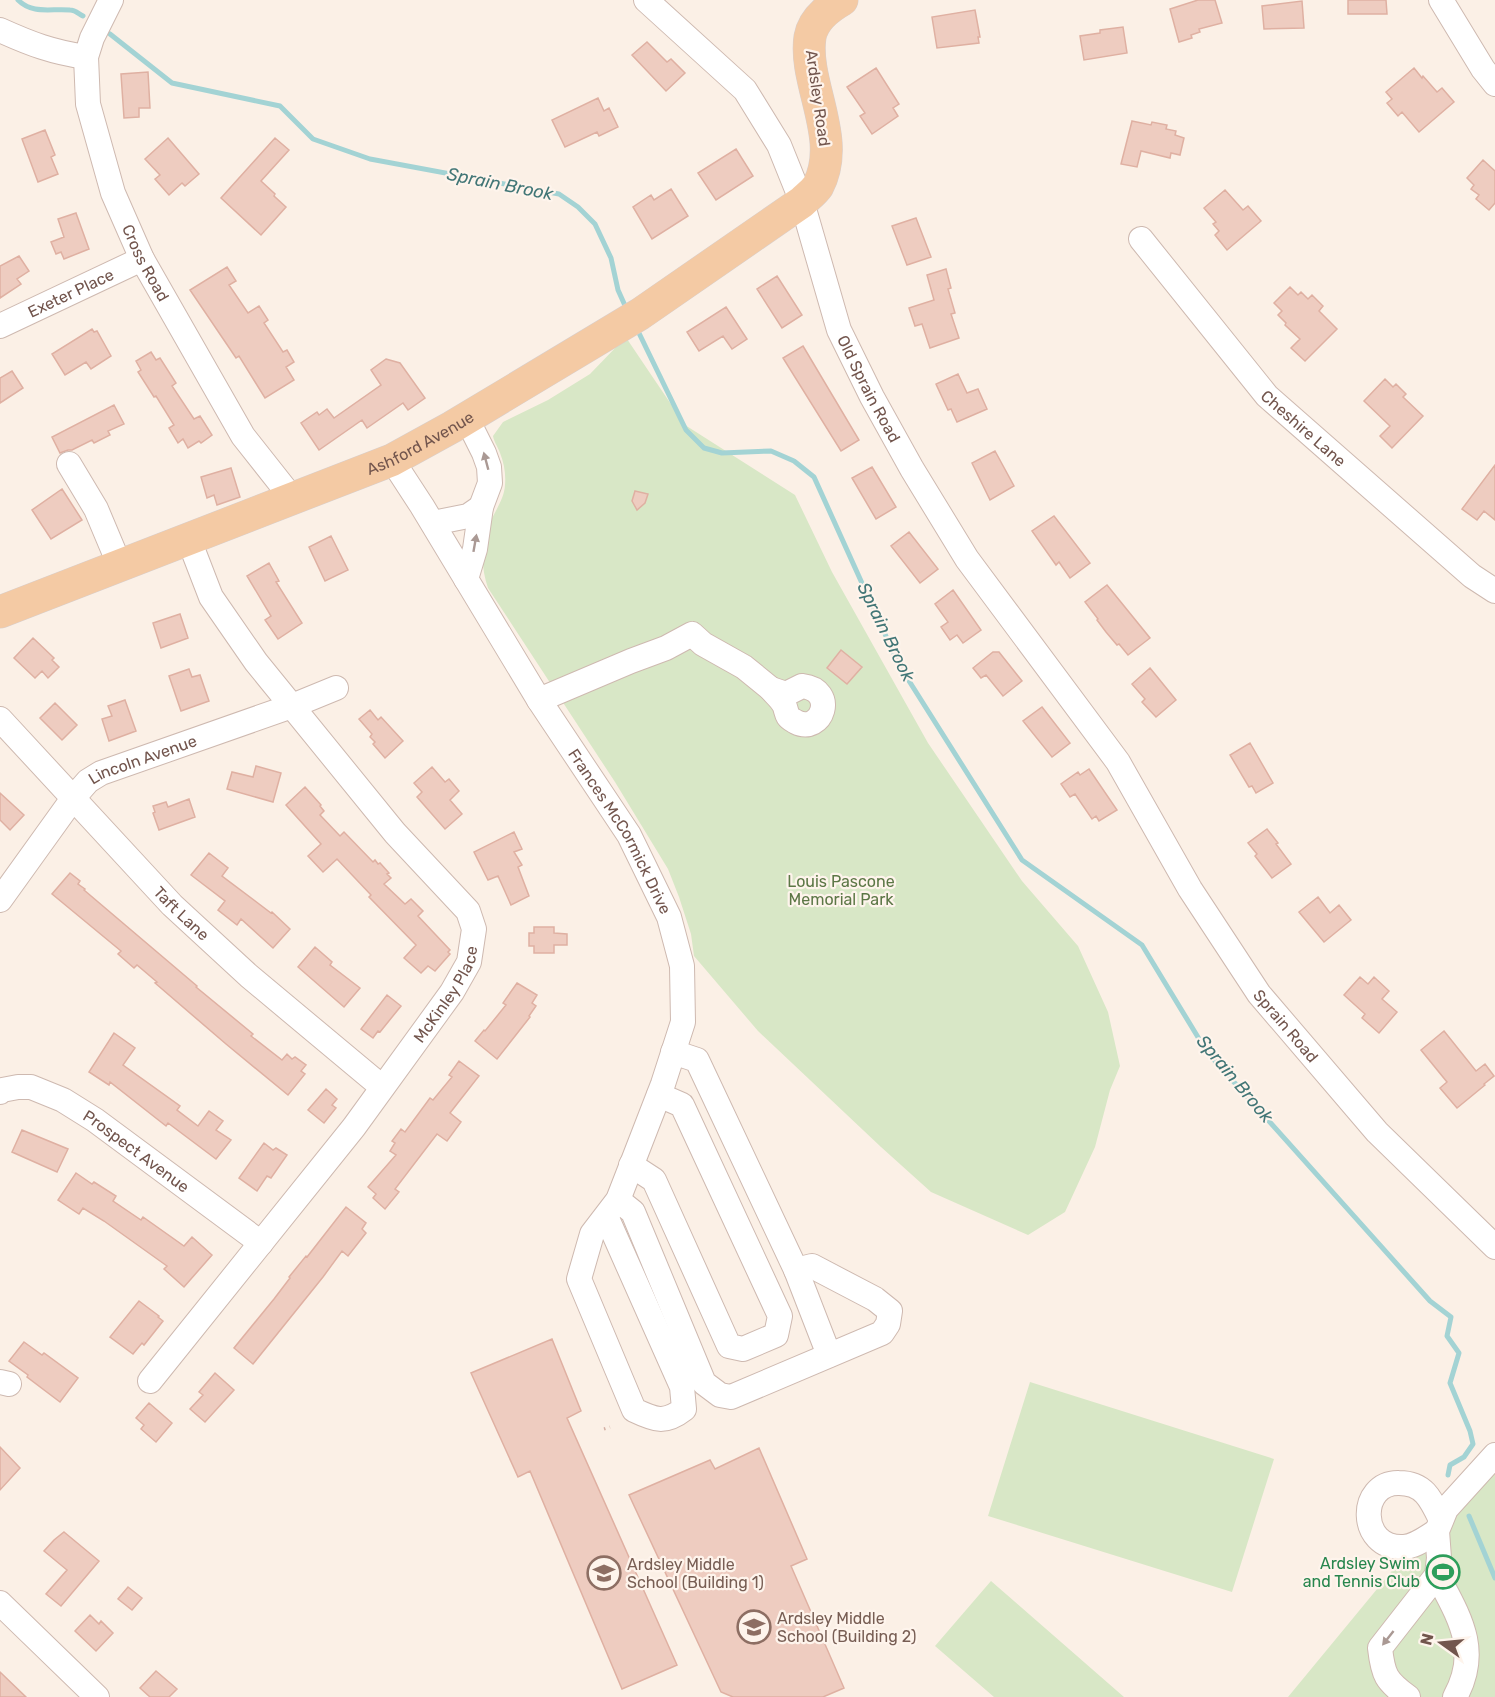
<svg xmlns="http://www.w3.org/2000/svg" width="1495" height="1697" font-family="Rubik,sans-serif">
	<style>
		.green { fill: #d8e7c6 }
		.lines { fill: none; stroke-linecap: round; stroke-linejoin: round }
		.stream { stroke: #a3d3d4; stroke-width: 5 }
		.building { fill: #eeccc0; stroke: #dfb0a2; stroke-width: 1.5 }
		.minor-casing { stroke: #ceb9b0; stroke-width: 26 }
		.major-casing { stroke: #d8cfcd; stroke-width: 33 }
		.path { stroke: #d3afa3; stroke-width: 3; stroke-dasharray: 1.5 4.5; stroke-linecap: butt }
		.minor { stroke: #fff; stroke-width: 24 }
		.major { stroke: #f4caa4; stroke-width: 32 }
		.oneway { fill: #aa9994 }
		.labels { text-anchor: middle; dominant-baseline: central; stroke-width: 4.5; stroke-linejoin: round; paint-order: stroke }
		.street-label { font-size: 16px; fill: #72554d; stroke: #fef4ec }
		.park-label { font-size: 16px; fill: #5c7746; stroke: #fef4ec }
		.leisure-label { font-size: 16px; fill: #27864d; stroke: #fef4ec; text-anchor: end }
		.education-label { font-size: 16px; fill: #785e54; stroke: #fef4ec; text-anchor: start }
		.water-label { font-size: 18px; font-style: italic; fill: #427676; stroke: #fef4ec }
	</style>
	<rect width="100%" height="100%" fill="#fbf0e6"/>
	<path class="green" d="M627,339L685,425L795,495L832,572L928,743L1022,881L1078,946L1108,1012L1120,1066L1110,1090L1095,1147L1065,1212L1028,1235L931,1192L881,1147L758,1031L694,956L691,934L679,897L668,869L615,782L488,588C481,568 481,548 488,528C493,513 504,501 505,485C506,474 504,463 500,453C498,447 494,442 493,436L503,422L548,400L590,374L619,344Z
		M1030,1382L1274,1459L1232,1592L988,1516Z
		M1495,1446V1697H1288Z
		M991,1581L1124,1697H994L935,1646Z"/>
	<g class="lines">
		<path class="stream" d="M18,0C33,15 52,8 70,10C75,10 79,14 83,16
			M110,34L172,83L280,106L313,139L370,159L559,194L578,207L595,224L611,258L618,290L627,310
			M637,329L686,430L704,448L722,453L771,451L794,461L814,477L899,665L1022,860L1142,945L1207,1052L1430,1301L1451,1317L1447,1336L1459,1353L1450,1383L1470,1431L1473,1444L1464,1457L1450,1465L1448,1475
			M1469,1516L1495,1578"/>
	</g>
	<path class="building" d="M1198,0H1215L1222,23L1199,29L1200,32L1191,35L1192,38L1179,42L1170,9Z
		M1348,0H1386L1387,14H1348Z
		M1302,1L1304,28L1264,29L1262,6Z
		M975,10L980,37H978L979,43L937,48L932,17Z
		M1123,27L1127,53L1084,60L1080,36L1100,33V30Z
		M647,42L667,62L671,59L685,73L666,91L632,55Z
		M876,68L899,104L893,108L898,116L872,134L860,116L865,113L847,87Z
		M1414,68L1422,78L1423,76L1437,92L1442,88L1454,102L1419,132L1402,112L1398,116L1387,103L1392,99L1386,92Z
		M148,72L150,108H139V117L124,118L121,74Z
		M598,98L604,111L609,108L618,127L599,136L597,132L565,147L552,120Z
		M1132,121L1151,125L1152,122L1167,125L1166,129L1176,131L1175,135L1184,138L1180,155L1171,153L1170,158L1141,151L1137,167L1121,164Z
		M45,130L55,155L51,157L58,174L38,182L22,139Z
		M168,138L199,174L185,186L182,183L169,195L155,179L160,175L145,159Z
		M275,138L289,150L261,181L275,194L274,196L286,207L261,235L221,198Z
		M736,149L753,176L716,200L698,173Z
		M1483,160L1495,171V203L1489,210L1476,199L1479,195L1471,189L1474,185L1467,178Z
		M671,189L688,216L652,239L633,207L651,195L654,200Z
		M1225,190L1243,210L1248,206L1261,221L1227,250L1215,235L1219,231L1213,224L1216,222L1204,208Z
		M76,213L89,249L64,259L61,252L56,254L51,242L64,237L58,219Z
		M916,218L931,257L907,265L892,226Z
		M19,256L29,271L17,279L21,284L0,298V266Z
		M227,267L236,281L229,285L248,313L259,306L268,320L264,323L283,352L287,350L294,362L286,367L294,380L265,398L239,356L236,358L230,349L190,290Z
		M946,269L951,288L948,289L955,313L951,314L959,338L930,348L922,324L915,326L909,308L934,300L927,275Z
		M777,276L802,315L782,328L757,289Z
		M1290,287L1298,295L1301,292L1308,299L1312,295L1323,306L1319,311L1337,329L1305,361L1291,348L1300,339L1285,325L1286,323L1278,315L1282,311L1274,303Z
		M726,307L747,339L732,349L723,336L699,351L687,332Z
		M92,329L94,332L97,331L111,356L91,369L86,362L65,375L52,354Z
		M803,346L859,440L841,451L783,358Z
		M151,352L156,360L160,358L176,383L172,386L194,419L200,416L212,435L201,443L199,441L188,448L183,439L178,443L169,428L174,425L156,396L154,397L138,372L141,370L136,361Z
		M386,359L400,363L425,398L408,410L403,403L367,428L362,420L319,450L301,423L317,412L319,415L327,409L334,418L381,385L371,370Z
		M12,371L23,388L0,403V378Z
		M958,374L967,393L978,389L987,409L957,422L951,409L948,410L936,384Z
		M1385,379L1393,387L1396,384L1406,394L1403,397L1423,416L1392,448L1380,436L1390,426L1364,401Z
		M114,405L124,424L108,431L110,435L94,443L92,440L72,450H68L60,453L52,437Z
		M995,451L1014,486L990,500L972,463Z
		M1495,465V520L1484,511L1477,520L1462,509Z
		M872,467L896,507L876,519L852,478Z
		M231,468L240,497L217,505L214,495L207,498L201,477Z
		M62,489L82,520L51,539L32,510Z
		M635,491L648,494L645,503L637,510L632,501Z
		M1054,516L1090,563L1070,578L1059,562L1056,565L1032,531Z
		M909,532L938,569L920,583L891,546Z
		M331,536L348,570L325,581L309,547Z
		M269,563L279,581L276,582L302,623L278,639L265,620L271,616L247,576Z
		M1107,585L1150,638L1128,655L1119,644L1117,645L1106,632L1097,620L1098,619L1085,602Z
		M953,590L981,630L963,643L957,635L950,640L941,627L948,622L935,604Z
		M180,614L188,638L161,648L153,623Z
		M33,638L54,658L52,660L59,667L48,678L42,671L35,678L14,658Z
		M841,650L862,667L847,684L827,668Z
		M993,652H999L1022,681L1003,696L986,675L981,678L973,668Z
		M1150,668L1176,700L1156,717L1142,702L1145,699L1132,684Z
		M189,669L192,677L200,675L209,701L181,711L169,676Z
		M125,700L136,731L109,741L102,719L112,716L108,706Z
		M55,703L77,725L62,740L40,718Z
		M1042,707L1070,743L1052,757L1023,721Z
		M370,710L378,720L381,717L403,741L385,758L373,744L375,742L370,737L372,734L359,719Z
		M1250,743L1273,783L1256,793L1252,786L1249,787L1230,755Z
		M256,766L281,773L273,802L227,789L232,772L253,777Z
		M432,767L445,782L449,779L459,791L450,800L462,814L445,829L417,797L422,792L414,783Z
		M1089,769L1117,810L1099,821L1096,816L1092,819L1075,794L1070,797L1061,784L1078,772L1080,775Z
		M305,787L321,805L320,806L324,811L320,815L340,836L344,832L373,862L375,860L378,864L380,863L389,873L387,874L391,878L384,884L405,904L411,899L423,911L418,916L450,950L448,952L450,954L435,971L428,966L421,973L404,958L416,945L369,897L371,895L337,859L323,872L308,856L321,844L286,805Z
		M0,793L24,815L10,830L0,820Z
		M189,799L195,817L159,830L153,813L155,812L153,806L166,802L168,807Z
		M1267,829L1278,843L1276,844L1291,864L1272,878L1255,856L1257,854L1248,843Z
		M514,832L522,849L514,852L522,865L518,867L529,896L511,905L498,876L488,880L474,852Z
		M209,853L228,868L222,876L271,913L272,912L290,929L273,948L241,919L237,925L218,910L225,901L191,875Z
		M70,873L80,881L78,884L85,889L84,890L197,986L196,987L253,1034L251,1036L282,1060L287,1054L292,1059L295,1057L306,1065L301,1071L305,1074L288,1095L226,1044L155,983L157,982L137,965L134,968L118,954L121,951L52,894Z
		M1318,897L1330,913L1339,905L1351,920L1324,942L1299,912Z
		M534,927H554V933L567,934V945H554V953H534V946H529V933H534Z
		M315,947L332,962L330,965L360,988L344,1007L298,967Z
		M1360,977L1368,984L1374,977L1389,991L1382,999L1397,1012L1379,1033L1362,1018L1365,1014L1344,995Z
		M517,983L537,995L532,1003L536,1006L529,1016L530,1017L497,1059L475,1041L484,1030L485,1031L506,1005L503,1003Z
		M387,995L401,1006L380,1032L378,1031L373,1038L361,1029Z
		M1444,1031L1476,1071L1485,1064L1494,1076L1484,1084L1485,1085L1457,1108L1440,1088L1447,1082L1421,1050Z
		M114,1033L135,1048L123,1065L180,1106L177,1110L198,1126L209,1111L223,1121L216,1130L231,1140L216,1159L168,1123L166,1126L110,1082L109,1085L89,1072Z
		M459,1061L479,1076L450,1113L461,1122L447,1141L437,1134L395,1189L399,1192L385,1209L373,1198L376,1194L368,1187L396,1155L390,1151L395,1143L392,1141L401,1129L405,1132L430,1098L433,1100L452,1077L449,1075Z
		M326,1089L337,1099L332,1105L336,1108L324,1123L308,1110Z
		M22,1130L68,1149L57,1172L12,1152Z
		M264,1143L273,1150L276,1148L287,1155L271,1178L267,1176L257,1191L239,1178Z
		M76,1173L92,1184L94,1182L116,1196L113,1201L141,1220L143,1217L184,1246L192,1237L212,1255L184,1287L164,1269L167,1266L104,1221L83,1208L79,1214L58,1200Z
		M346,1207L366,1223L362,1229L366,1233L348,1256L342,1251L323,1277L253,1364L234,1348L274,1299L290,1278L289,1277L306,1256L307,1257Z
		M139,1301L159,1316L158,1317L163,1321L144,1345L142,1343L133,1354L110,1337Z
		M552,1339L581,1411L567,1418L677,1665L622,1689L530,1471L518,1477L471,1373Z
		M24,1342L42,1355L44,1353L78,1378L60,1402L27,1377L28,1375L9,1361Z
		M215,1373L234,1390L205,1422L190,1409L203,1395L199,1392Z
		M149,1403L172,1423L156,1442L141,1429L144,1425L136,1418Z
		M0,1447L20,1468L0,1490Z
		M759,1448L807,1559L791,1566L844,1688L823,1697H733L721,1692L629,1495L710,1460L715,1469Z
		M64,1532L99,1561L61,1606L46,1594L67,1570L44,1551L54,1540Z
		M128,1587L142,1598L132,1610L118,1599Z
		M90,1615L99,1624L101,1621L113,1633L96,1651L75,1631Z
		M156,1671L177,1689L169,1697H150L140,1688Z
		M0,1672L26,1697H0Z"/>
	<g class="lines">
		<g class="minor-casing">
			<g id="minor">
				<path id="s1" d="M111,0L92,38L86,57L88,104L113,193L142,259L243,436L292,498"/>
				<path id="s2" d="M646,0L745,90L779,145L802,202L839,330L872,397L912,469L967,559L1118,762L1190,889L1259,994L1377,1132L1495,1247"/>
				<path d="M1441,0L1483,69L1495,84"/>
				<path d="M0,30C31,44 52,52 86,57"/>
				<path id="s3" d="M1141,239L1267,396L1472,576L1495,591"/>
				<path id="s4" d="M0,326L142,259"/>
				<path d="M466,417L484,453L489,467L490,483L481,507L475,549L466,579"/>
				<path id="s5" d="M392,460L422,506L539,700L629,835L669,917L682,966L683,1022L663,1084L618,1200L592,1234L579,1279L634,1410C655,1420 665,1424 684,1409L682,1387L606,1216"/>
				<path d="M69,464L96,509L120,566"/>
				<path d="M433,523L468,516L481,507"/>
				<path d="M802,686C838,690 822,735 796,722C793,720 790,719 788,716C786,713 786,707 783,703C780,698 775,694 771,689L786,694Z"/>
				<path d="M539,700L631,661L666,648L692,634L703,644L744,667L771,689"/>
				<path id="s6" d="M0,719L172,905L249,976L382,1087"/>
				<path id="s7" d="M0,900L74,797L88,781L101,773L292,706L336,688"/>
				<path d="M673,1052L697,1060L796,1270L829,1355"/>
				<path id="s8" d="M0,1092L2,1090L18,1087H31L63,1100L95,1120L261,1243"/>
				<path d="M631,1165L654,1180L729,1346L743,1349L776,1335L780,1316L682,1105L659,1095"/>
				<path d="M618,1200L633,1212L704,1383L720,1395L731,1397L882,1333L888,1324L890,1311L875,1299L812,1266L796,1270"/>
				<path id="s9" d="M150,1381L354,1127L452,992L469,962L474,929L468,911L395,833L256,662L211,597L189,540"/>
				<path d="M0,1382L9,1384"/>
				<path d="M1437,1531C1427,1537 1415,1547 1403,1547C1358,1549 1358,1482 1399,1483C1424,1483 1431,1499 1441,1520"/>
				<path d="M1437,1575C1459,1617 1481,1650 1455,1697"/>
				<path d="M0,1603L97,1697"/>
				<path d="M1408,1697C1386,1681 1383,1675 1380,1648L1437,1575L1439,1558L1437,1531L1446,1509L1495,1455"/>
			</g>
		</g>
		<g class="major-casing">
			<g id="major">
				<path id="s10" d="M0,612L392,460L452,427L640,314L802,202C807,197 814,192 818,186C843,139 803,83 810,37C813,20 828,8 842,0"/>
			</g>
		</g>
		<path class="path" d="M604,1429L610,1427"/>
		<use href="#minor" class="minor"/>
		<use href="#major" class="major"/>
	</g>
	<defs><path id="oneway-solid" d="M-6-.8H1V-3.2L6.5 0L1 3.2V.8H-6Z" transform="scale(1.5)"/></defs>
	<g class="oneway">
		<use href="#oneway-solid" transform="translate(486 461) rotate(-105)"/>
		<use href="#oneway-solid" transform="translate(475 543) rotate(-80)"/>
		<use href="#oneway-solid" transform="translate(1388 1638) rotate(128)"/>
	</g>
	<defs>
		<g id="stadium-ring" transform="scale(1.725)"><circle r="9.5" fill="#fef4ec" stroke="#2e9e5b" stroke-width="1.5"/><path d="M0-5a6.5 5 0 1 0 0 10a6.5 5 0 1 0 0-10ZM-3.5-1.8h7v3.6h-7Z" fill="#2e9e5b"/></g>
		<g id="school-ring" transform="scale(1.725)"><circle r="9.5" fill="#fef4ec" stroke="#8d6e63" stroke-width="1.5"/><path d="M0-5L7-2L0 1L-7-2ZM-4 1L0 2.5L4 1V4Q0 6-4 4Z" fill="#8d6e63"/></g>
	</defs>
	<g fill-rule="evenodd">
		<use href="#stadium-ring" x="1443" y="1572"/>
		<use href="#school-ring" x="604" y="1573"/>
		<use href="#school-ring" x="754" y="1627"/>
	</g>
	<g class="labels">
		<g class="street-label">
			<text transform="translate(818 98) rotate(82)">Ardsley Road</text>
			<text stroke="none"><textPath href="#s1" startOffset="279">Cross Road</textPath></text>
			<text stroke="none"><textPath href="#s4" startOffset="78">Exeter Place</textPath></text>
			<text stroke="none"><textPath href="#s2" startOffset="459">Old Sprain Road</textPath></text>
			<text stroke="none"><textPath href="#s3" startOffset="250">Cheshire Lane</textPath></text>
			<text stroke="none"><textPath href="#s10" startOffset="453">Ashford Avenue</textPath></text>
			<text stroke="none"><textPath href="#s7" startOffset="207">Lincoln Avenue</textPath></text>
			<text stroke="none"><textPath href="#s5" startOffset="436">Frances McCormick Drive</textPath></text>
			<text stroke="none"><textPath href="#s6" startOffset="266">Taft Lane</textPath></text>
			<text stroke="none"><textPath href="#s9" startOffset="488">McKinley Place</textPath></text>
			<text stroke="none"><textPath href="#s2" startOffset="1222">Sprain Road</textPath></text>
			<text stroke="none"><textPath href="#s8" startOffset="156">Prospect Avenue</textPath></text>
		</g>
		<g class="park-label">
			<text x="841" y="881">Louis Pascone<tspan x="841" dy="18">Memorial Park</tspan></text>
		</g>
		<g class="leisure-label">
			<text x="1420" y="1563">Ardsley Swim<tspan x="1420" dy="18">and Tennis Club</tspan></text>
		</g>
		<g class="education-label">
			<text x="627" y="1564">Ardsley Middle<tspan x="627" dy="18">School (Building 1)</tspan></text>
			<text x="777" y="1618">Ardsley Middle<tspan x="777" dy="18">School (Building 2)</tspan></text>
		</g>
		<g class="water-label">
			<text transform="translate(500 184) rotate(11)">Sprain Brook</text>
			<text transform="translate(886 632) rotate(64)">Sprain Brook</text>
			<text transform="translate(1235 1079) rotate(50)">Sprain Brook</text>
		</g>
	</g>
	<g transform="translate(1441 1643) rotate(285)" stroke="#fef4ec" stroke-width="4.5" paint-order="stroke">
	<path d="M0-4.5L10 22L0 15L-10 22Z" fill="#72554d"/>
	<text y="-9" font-size="16" font-weight="bold" text-anchor="middle" fill="#72554d">N</text>
	</g>
</svg>
